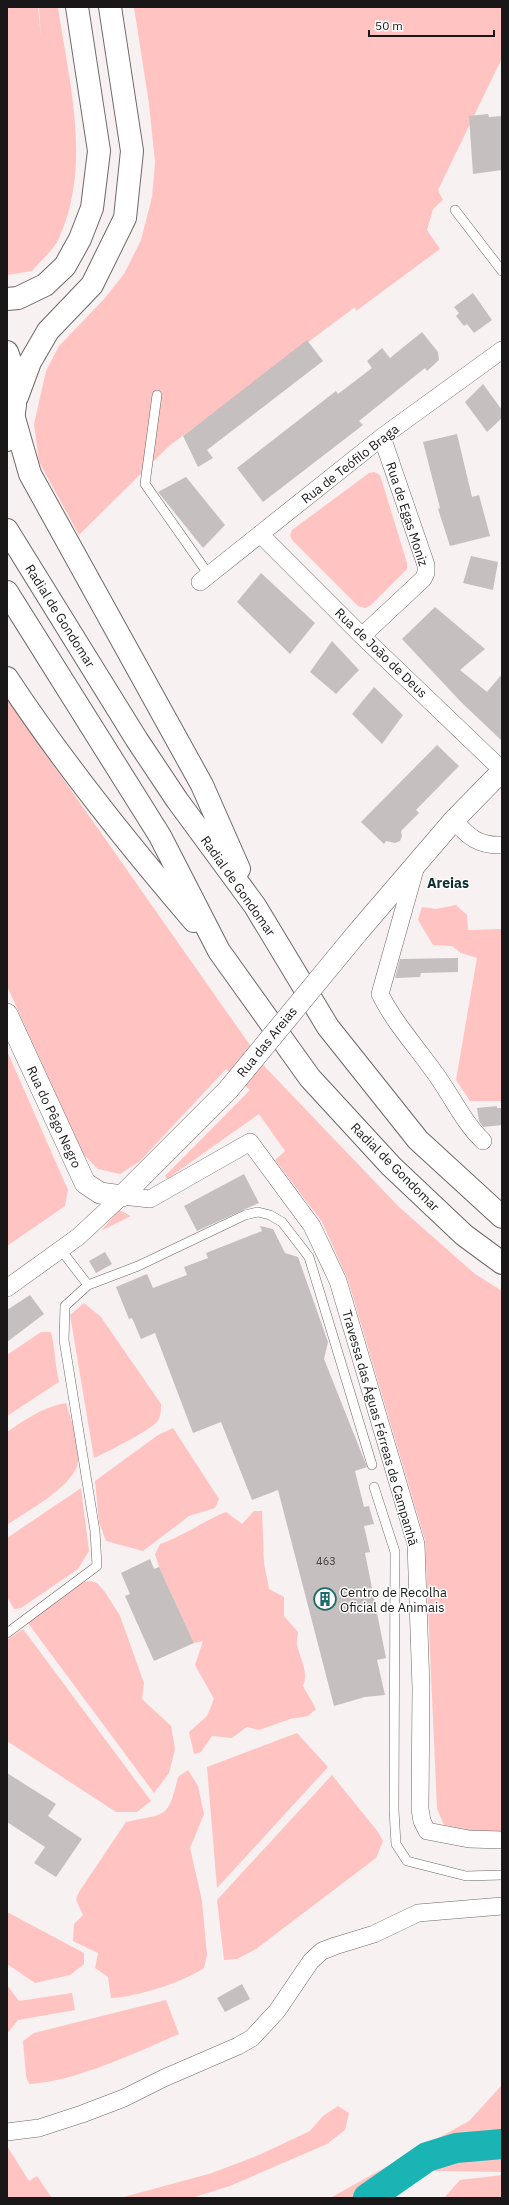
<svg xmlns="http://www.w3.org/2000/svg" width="509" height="2205" font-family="'IBM Plex Sans',sans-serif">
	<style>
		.green { fill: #ffc3c1 }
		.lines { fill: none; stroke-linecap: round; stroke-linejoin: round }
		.river { stroke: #1ab4b4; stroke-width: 30 }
		.building { fill: #c5bfbf }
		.service-casing { stroke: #6d6867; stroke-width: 10 }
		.minor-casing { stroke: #6d6867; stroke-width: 18 }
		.tertiary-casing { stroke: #6d6867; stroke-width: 22 }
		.primary-casing { stroke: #6d6867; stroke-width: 24 }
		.motorway-casing { stroke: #6d6867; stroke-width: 24 }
		.service { stroke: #fff; stroke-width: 9 }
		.minor { stroke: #fff; stroke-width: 17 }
		.tertiary { stroke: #fff; stroke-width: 21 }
		.primary { stroke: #fff; stroke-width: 22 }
		.motorway { stroke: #fff; stroke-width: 22 }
		.tertiary-bridge-casing { stroke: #6d6867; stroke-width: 22; stroke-linecap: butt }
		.tertiary-bridge { stroke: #fff; stroke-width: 21 }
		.labels { text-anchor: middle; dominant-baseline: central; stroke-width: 3; stroke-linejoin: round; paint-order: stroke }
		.number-label { font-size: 11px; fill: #444141 }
		.street-label { font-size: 13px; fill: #191717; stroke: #fff }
		.poi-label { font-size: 13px; fill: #191717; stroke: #fff; text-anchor: start }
		.neighbourhood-label { font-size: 14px; font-weight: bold; fill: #0b2f2f; stroke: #fff }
	</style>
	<rect width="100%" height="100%" fill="#f8f1f1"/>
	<path class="green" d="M7,7H38L41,37L39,7H58C69,83 92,165 59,238C54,250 40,261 32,271L7,275Z
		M134,7H502V58L438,190L443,200L433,209L427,230L440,249L356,311L355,307L169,446L79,535L39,462L34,424L46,371L59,346L105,298L124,274L141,240L152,197L155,162L149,104Z
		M374,472L380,475L407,563V569L371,605L365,608L358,606L293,541L290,536L292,530L369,473Z
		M7,699L266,1068L399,1207L475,1274L502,1291V1835L488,1834L444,1825L437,1809L425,1540L348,1280L322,1222L275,1160L285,1151L259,1114L167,1179L165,1176L250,1090L226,1069L140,1161L120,1174L98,1169L83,1154L7,986Z
		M456,905L467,915L468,930L502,929V1101H470L456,1080L477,958L461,953L452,946L433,945L418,920L422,907L436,909Z
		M7,1051L68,1190L65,1206L7,1246Z
		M119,1210L131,1216L101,1231Z
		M84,1303L101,1317L161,1404C161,1409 161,1417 157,1422C147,1432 107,1452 94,1458L70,1315Z
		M41,1332H51C55,1349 55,1365 59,1382L7,1416V1355Z
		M66,1403C71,1419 82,1449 77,1466C69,1489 27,1511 7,1525V1432C26,1419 43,1407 66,1403Z
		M173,1428L219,1499L215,1508L189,1516L143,1551L106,1541L99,1522L95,1481L158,1435Z
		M81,1488L89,1551L78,1569L21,1608L14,1609L7,1597V1538Z
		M254,1511H262L264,1563L269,1589L284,1597V1616L298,1632C298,1636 296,1641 297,1645C300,1659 309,1671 303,1686L316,1709L308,1716L290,1719L259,1730L247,1727L232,1738L212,1736L201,1752L194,1754L189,1732L207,1716L214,1699L195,1665L203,1641L194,1643L159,1567L155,1554L160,1544C184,1536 203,1521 226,1512L242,1524Z
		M91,1581L97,1583L105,1592L120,1616L144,1683L142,1699L171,1726L175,1749L169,1773L154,1793L28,1623L82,1582Z
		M23,1629L151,1801L137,1812H116L7,1741V1640Z
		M297,1733L328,1767L217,1888L207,1767Z
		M188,1770L198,1786L204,1814L190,1848L202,1901L207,1955L204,1968C183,1982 137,1997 111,1998L108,1977L95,1968L98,1953L73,1941L74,1924L83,1915L76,1900L79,1892L126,1822C166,1813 168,1820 178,1777Z
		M332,1775L378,1832L383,1841L376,1858L256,1949L237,1959L224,1960L217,1900Z
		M7,1912L84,1953V1964L70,1975L35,1983L7,1964Z
		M7,1985L19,2001L72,1993L75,2010L18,2020L7,2034Z
		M166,2000L179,2034C137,2052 74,2082 29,2084L26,2076L23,2041L34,2033Z
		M502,2085V2172L430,2171L391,2198H330L469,2121Z
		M338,2106L349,2113L345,2130L327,2144L230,2186L191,2198H120L212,2173L259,2155L310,2131L323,2116Z
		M7,2146L29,2181L37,2176L52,2198H7Z
		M502,2175V2198H444L460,2180Z"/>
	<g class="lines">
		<path class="river" d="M368,2198L427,2157L456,2148L502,2144"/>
	</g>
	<path class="building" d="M488,114L489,117L502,116V170L473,174L469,116Z
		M473,293L492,320L474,333L467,324L464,326L456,316L459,313L454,307Z
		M422,332L438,352L439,360L427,371L425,368L359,421L363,425L263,502L237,468L336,391L338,394L372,368L367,361L382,348L390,358Z
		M307,340L323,361L207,450L213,458L198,467L183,436Z
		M483,384L502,410V418L487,432L465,402Z
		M457,434L472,497L479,495L490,536L450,546L438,509L440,508L423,442Z
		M186,477L225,525L203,548L158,492Z
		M471,556L498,562L493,590L463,583Z
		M261,573L315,623L290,654L237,602Z
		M435,607L485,649L460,670L487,692L502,674V741L461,702L402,639Z
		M332,641L359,670L336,694L310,672Z
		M374,687L403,715L382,744L352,714Z
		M437,745L459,766L416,810L419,813L401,831L402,836L400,841L395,843L386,841L384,844L361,822Z
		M458,958V972L421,973L420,977L395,978L400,959Z
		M497,1106V1108H502V1125L483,1127L479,1121L477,1108Z
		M244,1174L259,1203L197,1231L184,1206Z
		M260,1226L273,1229L285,1253L298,1257L328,1342L324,1359L367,1467L355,1471L364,1507L369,1506L374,1524L364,1526L370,1552L365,1553L386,1658L377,1660L385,1695L365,1697L334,1706L278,1490L252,1500L221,1422L193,1433L155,1333L141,1339L132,1318L129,1319L116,1287L147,1274L153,1288L187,1275L184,1267L208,1258L206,1253L262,1231Z
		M105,1252L112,1264L96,1273L89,1261Z
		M30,1295L44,1314L7,1342V1310Z
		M150,1559L154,1569L159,1567L194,1643L154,1661L125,1596L130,1594L121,1573Z
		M7,1773L56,1804L48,1816L82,1839L56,1877L34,1863L45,1847L7,1822Z
		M242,1984L250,1999L225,2012L217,1998Z"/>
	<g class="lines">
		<g class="service-casing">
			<path id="service" d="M455,210L502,271
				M157,395L145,484L209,575
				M88,1285L138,1266L245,1215L258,1212L270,1215L282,1222L309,1257L372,1465
				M374,1487L395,1552L394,1810L396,1844L407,1861L466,1876L502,1875
				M7,1633L97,1566L95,1531L64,1340L65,1306L88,1285L61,1250"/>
		</g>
		<g class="minor-casing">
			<path id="minor" d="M261,535L362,636L502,770
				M200,582L382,437L502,350
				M362,636L423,579L426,573V565L382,437
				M454,820C468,837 479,846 502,845
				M416,866L380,994C394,1022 414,1044 432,1069C450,1092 462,1121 483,1141
				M7,1288L78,1237L122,1196L150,1199L250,1142L312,1226L338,1281L416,1544L421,1688L420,1809L422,1821L427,1831L469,1839L502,1840
				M7,2132L39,2128L82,2114L124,2098L164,2078L238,2046L252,2038L277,2011L311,1961L322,1951L335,1946L374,1934L418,1913L502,1906"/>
		</g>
		<g class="tertiary-casing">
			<path id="tertiary" d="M358,932L454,820L502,771
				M7,1014L85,1183L100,1193L122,1196L228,1090"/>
		</g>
		<g class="primary-casing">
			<path id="primary" d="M7,299L18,298L45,285L65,266L80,239L92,208L99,151L77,7
				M7,352C19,382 18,410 7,440
				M17,397L30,362L48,331L92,285L125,218L132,151L110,7"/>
		</g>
		<g class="motorway-casing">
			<path id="motorway" d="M14,418L30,474L202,785L239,869
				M7,530L137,740L177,800L255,906L328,1027L418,1140L502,1217
				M7,592L160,836L219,951L310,1078L391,1166L464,1235L502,1263
				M7,678C63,763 128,844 194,921"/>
		</g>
		<use href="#service" class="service"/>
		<use href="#minor" class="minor"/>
		<use href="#tertiary" class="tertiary"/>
		<use href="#primary" class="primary"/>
		<use href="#motorway" class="motorway"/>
		<g class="tertiary-bridge-casing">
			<path id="tertiary-bridge" d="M228,1090L358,932"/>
		</g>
		<use href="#tertiary-bridge" class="tertiary-bridge"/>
	</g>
	<defs>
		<g id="building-ring" transform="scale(1.15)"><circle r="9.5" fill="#fff" stroke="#1e6b6b" stroke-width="1.5"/><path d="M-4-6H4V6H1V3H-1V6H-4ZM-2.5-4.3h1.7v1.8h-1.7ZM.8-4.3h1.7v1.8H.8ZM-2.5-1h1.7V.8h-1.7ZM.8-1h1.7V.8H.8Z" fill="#1e6b6b"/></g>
	</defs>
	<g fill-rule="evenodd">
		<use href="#building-ring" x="325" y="1599"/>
	</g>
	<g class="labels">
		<g class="number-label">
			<text x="326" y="1561">463</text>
		</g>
		<g class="street-label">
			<text transform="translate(350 464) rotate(-38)">Rua de Teófilo Braga</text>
			<text transform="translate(407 514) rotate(72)">Rua de Egas Moniz</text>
			<text transform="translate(60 616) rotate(58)">Radial de Gondomar</text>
			<text transform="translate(381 653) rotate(44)">Rua de João de Deus</text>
			<text transform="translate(238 886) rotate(55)">Radial de Gondomar</text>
			<text transform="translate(267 1042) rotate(-51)">Rua das Areias</text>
			<text transform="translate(54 1117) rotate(65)">Rua do Pêgo Negro</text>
			<text transform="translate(395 1167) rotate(45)">Radial de Gondomar</text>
			<text transform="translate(380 1428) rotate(74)">Travessa das Águas Férreas de Campanhã</text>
		</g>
		<g class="poi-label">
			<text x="340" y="1592">Centro de Recolha<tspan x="340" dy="15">Oficial de Animais</tspan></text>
		</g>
		<g class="neighbourhood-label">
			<text x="448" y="883">Areias</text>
		</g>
	</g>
	<rect width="509" height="2205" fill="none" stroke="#191717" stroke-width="16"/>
	<path d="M369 30v6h125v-6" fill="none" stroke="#191717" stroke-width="2"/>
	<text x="375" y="30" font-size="12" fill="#191717" stroke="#ffffff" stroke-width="3" paint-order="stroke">50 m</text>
</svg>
